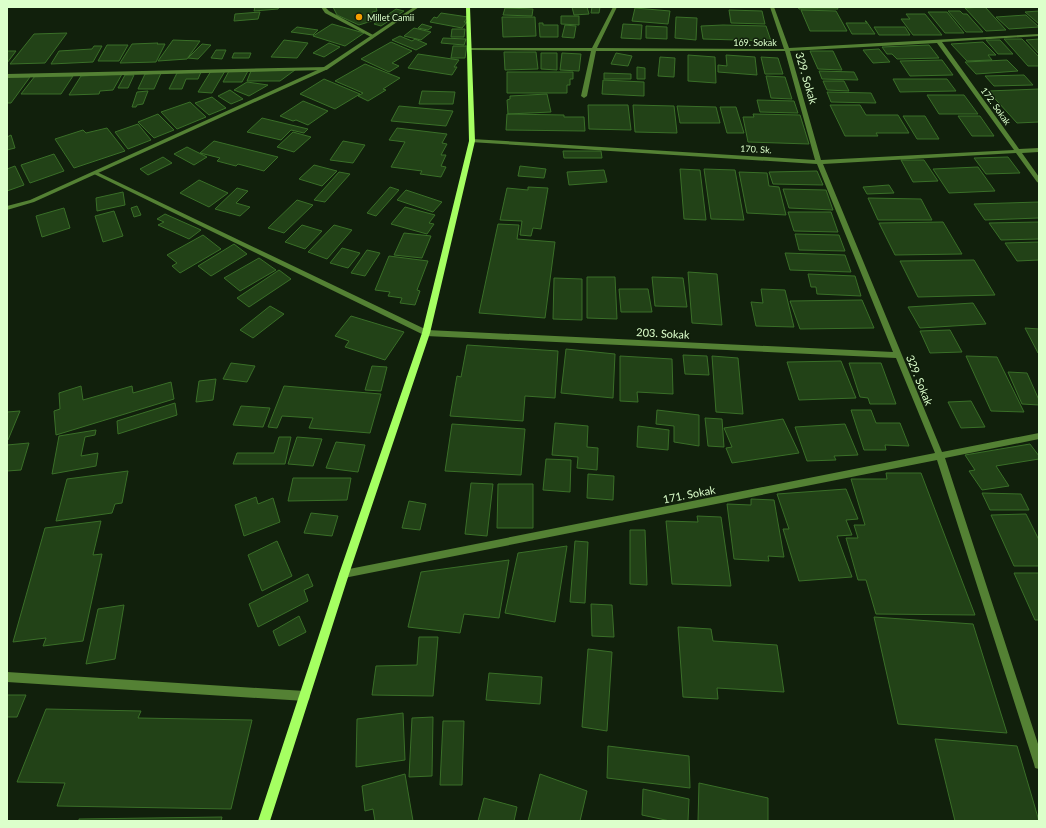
<svg xmlns="http://www.w3.org/2000/svg" width="1046" height="828" font-family="Lato,sans-serif">
	<style>
		.building { fill: #224217; stroke: #3a6f28 }
		.lines { fill: none; stroke-linecap: round; stroke-linejoin: round }
		.minor { fill: #548134; fill-rule: evenodd }
		.tertiary { fill: #548134; fill-rule: evenodd }
		.secondary { fill: #a5ff62; fill-rule: evenodd }
		.poi-dot { fill: #f69f00; stroke: #11200c; stroke-width: 1.5 }
		.labels { text-anchor: middle; dominant-baseline: central; stroke-width: 3; stroke-linejoin: round; paint-order: stroke }
		.far-poi-label { font-size: 9px; fill: #dcffcb; stroke: #11200c; text-anchor: start }
		.far-street-label { font-size: 9px; fill: #dcffcb; stroke: #11200c }
		.street-label { font-size: 11px; fill: #dcffcb; stroke: #11200c }
	</style>
	<rect width="100%" height="100%" fill="#11200c"/>
	<path class="building" d="M255,7H279L278,9L254,11Z
		M333,7H376L377,11L372,12L378,19L359,25L337,15Z
		M572,7H587L589,14L574,15Z
		M592,7H600L599,13H591Z
		M798,7H837L838,9H799Z
		M985,7L1006,30L986,31L965,8Z
		M505,8L533,9L532,16L503,15Z
		M635,8L670,11L668,24L632,21Z
		M396,9L404,11L381,26L374,24Z
		M729,10L762,11L765,24L731,23Z
		M801,10L836,11L847,31H810Z
		M948,11H960L963,14H967L983,32H966Z
		M1039,11V24L1025,12Z
		M260,12L258,19L234,21L235,14Z
		M928,12H947L964,33H945Z
		M441,13L468,17L464,22H467L462,28L430,22L434,17L437,18Z
		M906,14H925L942,35H913L901,19H910Z
		M1026,15L1039,27L1009,29L996,17Z
		M561,16H579V25L561,24Z
		M502,17H535L536,36L503,37Z
		M676,17L697,18L696,40L675,38Z
		M865,21H866L875,34H852L846,23H867Z
		M539,23H543V25H558V37H540Z
		M332,24L364,33L345,46L313,36Z
		M422,24L432,27L428,30L418,28Z
		M623,24L642,25L641,39L621,38Z
		M565,25L576,26L574,38L562,37Z
		M723,25L766,26L771,41L703,39L701,26Z
		M646,26L667,27V39L646,38Z
		M297,27L318,30L313,35L291,32Z
		M874,27H905L910,35H879Z
		M414,28L431,32L421,40L404,36Z
		M452,29H465L464,37H451Z
		M67,33L45,63L10,64L34,34Z
		M400,36L412,41L415,39L427,44L416,50L392,40Z
		M443,38L466,39L464,45L441,43Z
		M1004,39H1022L1039,57V66H1028Z
		M1039,39V54L1026,40Z
		M173,40L200,41L187,59L158,61Z
		M284,40L308,43L297,58L271,57Z
		M986,40H1000L1013,54H998Z
		M391,42L412,51L392,63L399,66L389,72L361,59Z
		M983,42L996,55H988L992,60L967,61L951,44Z
		M158,43L157,44H165L156,62L120,63L132,44Z
		M329,43L340,47L324,57L313,53Z
		M202,44L211,45L198,59L188,58Z
		M107,45H128L119,61H98Z
		M929,45L939,58L897,59L892,54H887L882,47Z
		M94,46H102L93,62L51,64L59,51L92,49Z
		M453,46H467L465,58H451Z
		M879,49L890,62L873,63L863,50Z
		M216,50H226L222,59L211,58Z
		M7,51H16L7,63Z
		M810,51H833L842,70L818,69Z
		M504,52H536L538,69L505,70Z
		M234,53H251L249,58H232Z
		M541,53H557V70L541,69Z
		M562,53L581,54L579,71L560,70Z
		M616,53L632,56L628,66L611,64Z
		M418,54L459,60L454,67H457L452,75L408,68Z
		M688,55L715,57L716,83L688,81Z
		M726,55L755,57L757,75L718,72V65L727,66Z
		M660,57L675,58L674,77L658,76Z
		M761,57L778,58L783,74H765Z
		M942,60L953,75L910,76L900,61Z
		M1007,60L1018,71L976,74L965,62Z
		M365,64L400,78L383,89L386,90L368,101L358,96L363,93L335,81Z
		M637,67L645,68V79H637Z
		M295,70L280,81H247L251,71Z
		M211,71H225L212,93L198,92Z
		M229,71H248L242,82H223Z
		M819,71L854,72L858,80L822,79Z
		M201,72L198,79H186L182,89H169L177,73Z
		M507,72H573V79H570V85H567V93H507Z
		M161,73L154,89H138L145,74Z
		M604,73L631,74V79H604Z
		M122,74L113,90L100,91L99,94L69,95L81,76Z
		M125,75H134L128,88H118Z
		M1024,75L1033,85L994,86L985,76Z
		M35,76H73L61,94H21Z
		M766,76L785,77L792,99L771,98Z
		M7,77H30L11,103H7Z
		M324,79L360,94L335,109L300,94Z
		M893,79H947L956,91L900,92Z
		M603,80L644,82V96L602,94Z
		M823,81H844L849,91L827,90Z
		M247,82L268,85L249,96L234,90Z
		M1039,89V122L1017,123L988,91Z
		M230,90L243,99L231,104L218,96Z
		M148,91L143,104L137,105L136,107H132L137,92Z
		M422,91L455,92L453,104H419Z
		M827,92L871,93L876,103L831,102Z
		M547,94L551,112L508,114L507,100L510,99V96Z
		M927,95H964L978,114H939Z
		M212,97L226,108L209,115L195,103Z
		M757,100L794,101L798,113L760,112Z
		M303,101L328,111L308,125L296,120L293,121L280,116Z
		M190,102L206,117L177,129L161,112Z
		M588,105H628L631,130L589,129Z
		M633,105L674,106L677,133L635,132Z
		M830,105H860L866,115H898L909,133H876L878,136H845Z
		M399,106L453,111L446,126L391,121Z
		M677,106L716,107L720,123H680Z
		M720,107H736L744,133H727Z
		M158,114L174,130L154,138L138,122Z
		M507,114L564,115V117H584L585,131L506,130Z
		M753,114L800,115L809,144L748,142L743,117H754Z
		M903,116H925L939,139H917Z
		M958,116H980L994,136H972Z
		M262,118L308,129L304,133L291,130L281,140L247,132Z
		M138,124L151,140L128,149L115,132Z
		M107,128L125,151L74,168L55,139L83,130L86,133Z
		M397,128L447,134L442,143L447,144L441,155H446L441,166L446,167L441,177L420,174L422,171L391,167L405,142L389,140Z
		M293,132L311,137L294,152L277,147Z
		M11,135L15,148L7,150V137Z
		M214,141L278,157L264,171L238,164L236,166L217,161L220,158L200,153Z
		M343,141L365,145L353,163L330,160Z
		M187,147L207,157L194,165L174,154Z
		M563,151H601L602,158H564Z
		M54,154L64,171L30,183L21,165Z
		M163,157L172,163L148,175L140,169Z
		M1008,157L1020,173L986,174L974,158Z
		M901,160H924L938,181L913,182Z
		M314,165L337,171L322,186L299,179Z
		M15,166L24,185L7,191V169Z
		M520,166L546,169L544,178L518,176Z
		M978,167L995,191L949,193L933,169Z
		M680,169L700,170L706,220L684,219Z
		M704,169L735,170L744,220L711,219Z
		M604,170L607,182L569,185L567,172Z
		M817,171L823,185L773,184L769,172Z
		M339,172L350,174L325,202L314,200Z
		M739,172L767,173L769,186L779,187L786,215L747,213Z
		M199,180L228,193L209,207L180,193Z
		M889,185L894,193L867,194L863,187Z
		M390,187L399,190L376,216L367,213Z
		M528,187L548,188L541,229L533,228L531,236L520,235L522,221L500,220L507,188L528,190Z
		M237,188L248,191L236,203L250,207L240,216L215,209Z
		M783,189L826,190L833,210L789,208Z
		M406,190L442,202L433,212L397,200Z
		M123,192L125,205L97,211L96,198Z
		M868,198L921,199L932,220H878Z
		M297,200L313,205L284,233L268,228Z
		M1039,202V218L985,220L974,204Z
		M137,206L141,215L134,217L131,208Z
		M405,207L435,215L429,223L434,224L427,234L391,224Z
		M64,208L70,228L42,237L36,216Z
		M114,211L123,236L103,242L95,216Z
		M788,212H831L838,232L794,231Z
		M165,214L201,230L189,239L158,225L164,222L157,219Z
		M943,222L962,254L895,255L879,223Z
		M1039,222V239L1001,240L989,223Z
		M498,224L519,225L517,239L555,242L545,318L479,313Z
		M302,225L322,231L305,249L285,242Z
		M334,225L352,230L327,259L308,252Z
		M404,233L431,236L422,258L394,255Z
		M795,234L839,235L845,251L799,250Z
		M203,235L221,249L180,273L172,266L177,263L167,255Z
		M1039,242V260L1017,261L1005,243Z
		M234,244L247,254L211,276L198,266Z
		M342,248L360,253L348,268L330,263Z
		M367,250L380,253L365,276L351,273Z
		M785,253L845,255L851,272L790,270Z
		M389,256L428,261L417,290L420,291L415,305L400,303L402,298L388,296L390,292L375,290Z
		M259,258L276,270L240,291L224,278Z
		M974,260L995,295L918,297L900,261Z
		M279,270L291,279L249,307L237,298Z
		M688,272L717,274L722,325L692,323Z
		M808,274L855,276L861,296L817,294L816,287H811Z
		M587,277H615L617,319L587,318Z
		M652,277L683,278L687,307L655,306Z
		M554,278L582,279V320L553,319Z
		M619,289H648L652,312H621Z
		M761,289L785,290L794,327L756,326L751,302L763,303Z
		M862,300L874,328L800,329L790,301Z
		M973,303L986,324L920,328L908,307Z
		M270,306L284,314L253,338L240,330Z
		M351,316L404,332L385,360L345,347L349,341L335,336Z
		M1025,328L1039,329V353H1038Z
		M950,330L962,352L930,353L920,331Z
		M467,345L558,351L555,398L525,396L523,421L450,416L457,376L461,377Z
		M566,349L615,354L613,398L561,393Z
		M683,355L707,356L709,375L685,374Z
		M620,356L672,359L673,394L637,392L638,402L620,401Z
		M712,356L738,358L743,414L716,412Z
		M966,356L997,357L1024,412L991,411Z
		M841,361L856,398L799,400L787,362Z
		M231,363L255,366L247,382L223,379Z
		M849,363H881L896,404H870L868,398L860,397Z
		M372,366L387,367L381,391L365,390Z
		M1008,372L1027,373L1039,400V405L1022,404Z
		M216,379L213,400L196,402L199,381Z
		M171,382L174,399L56,435L54,411L60,409L59,393L81,386L83,400L132,386L133,393Z
		M284,386L381,394L370,433L309,428L313,418L282,416L277,428L268,427Z
		M971,401L985,427L961,428L948,402Z
		M175,403L177,415L118,434L117,421Z
		M241,406L270,408L263,427L233,425Z
		M657,410L699,415V446L674,442V426L656,424Z
		M851,410H871L876,423H900L909,446L885,445L886,450H864Z
		M20,411L8,440H7V412Z
		M705,418L722,419L724,447L708,446Z
		M783,419L799,453L732,463L726,448L732,447L724,428Z
		M555,423L588,426L587,447L598,448L597,470L577,468L578,457L552,455Z
		M452,424L525,429L521,475L445,471Z
		M845,424L858,455L834,456L836,460L807,461L795,427Z
		M638,426L669,430L668,450L637,447Z
		M96,430L95,435L85,437L81,456L98,453L96,466L52,474L59,436Z
		M279,437H291L285,464H233L237,453H274Z
		M297,437L322,439L313,466L288,464Z
		M336,442L365,445L358,472L326,468Z
		M29,443L21,470L7,471V445Z
		M1030,444L1039,456V459L996,466L1009,486L982,490L969,471L975,470L965,455Z
		M546,459L571,460L570,492L543,490Z
		M128,471L122,503L115,504L112,513L56,521L67,479Z
		M886,473H921L975,615L876,614L866,580H858L846,538H858L854,525H865L851,479H887Z
		M588,474L614,476L613,500L587,498Z
		M293,478H351L347,500L288,501Z
		M471,483L493,484L487,536L465,534Z
		M498,484H533V528H497Z
		M846,489L858,519L846,520L852,535L837,536L852,577L799,581L783,529H789L777,494Z
		M982,493L1021,494L1029,510H990Z
		M256,497L258,504L273,498L280,522L244,536L235,505Z
		M751,499L774,500L784,557L768,556L769,561L734,559L727,504L751,505Z
		M409,501L426,504L420,530L402,528Z
		M311,513L338,516L332,536L304,533Z
		M1026,514L1039,540V566H1014L991,515Z
		M697,516L721,517L731,586L672,584L666,521L698,522Z
		M101,521L93,555L102,554L83,641L43,646L46,638L13,642L45,528Z
		M630,530H645L647,585L630,584Z
		M277,541L292,576L262,591L248,555Z
		M575,541L588,542L585,603L570,602Z
		M567,546L555,622L505,613L518,553Z
		M509,560L499,618L464,614L460,633L408,627L421,572Z
		M1014,573H1039V620H1035Z
		M308,574L313,586L304,590L308,601L258,627L249,604Z
		M591,604L612,605L614,637L592,636Z
		M124,605L115,659L86,664L98,609Z
		M299,616L306,632L279,646L273,631Z
		M874,617L973,624L1007,733L898,724Z
		M678,627L711,629L713,641L777,645L784,692L717,688L718,699L683,697Z
		M419,637H438L433,696L372,695L376,666L417,665Z
		M588,649L612,652L607,731L582,727Z
		M489,673L542,677L540,704L486,700Z
		M7,695H26L17,717H7Z
		M46,709L141,711L138,718L252,720L231,809L57,806L65,783L17,782Z
		M403,713L405,760L356,767L357,719Z
		M433,717L432,776L409,777L412,718Z
		M443,721H464L462,785H440Z
		M935,739L1017,746L1039,821H955Z
		M608,746L689,756L690,788L607,778Z
		M405,774L413,821H375L373,809L365,811L362,786Z
		M540,774L587,791L580,821H528Z
		M699,783L768,798V821H698Z
		M643,789L689,799L688,821H670L642,815Z
		M484,798L517,807L514,821H478Z
		M222,817L221,821H79V819Z"/>
	<g class="lines">
		<path class="minor" d="M321,7H325L329,11L375,36L371,37L325,13Z
			M613,7H617L597,48L784,49L770,7H774L789,48L1039,34V36L942,42L1019,149L1039,148V152L1022,153L1039,177V183L1037,182L1016,153L823,164L942,452L1039,433V439L945,458L1039,747V769L1035,768L1034,764L937,460L344,578L341,577L339,574L341,571L344,570L935,453L896,358L426,336L92,173L93,172H97L427,330L893,352L817,164L470,142L469,141L472,139L815,160L785,51H596L587,96L584,98L581,96L591,51L470,50L468,49L470,48H592ZM937,43L1014,150L821,160L790,51Z
			M328,67V69L326,70L7,78V74Z
			M7,672L305,691L309,692L310,696L309,700L305,701L7,682Z"/>
		<path class="tertiary" d="M414,7H419L328,69L34,202L7,210V206L30,200L324,67Z"/>
		<path class="secondary" d="M466,7H470L475,141L430,333L349,574L270,821H258L339,574L422,333L469,141Z"/>
	</g>
	<circle class="poi-dot" cx="359" cy="17" r="4"/>
	<g class="labels">
		<g class="far-poi-label">
			<text x="367" y="17">Millet Camii</text>
		</g>
		<g class="far-street-label">
			<text x="755" y="42">169. Sokak</text>
			<text transform="translate(996 106) rotate(54)">172. Sokak</text>
			<text transform="translate(756 149) rotate(3)">170. Sk.</text>
		</g>
		<g class="street-label">
			<text transform="translate(807 78) rotate(74)">329. Sokak</text>
			<text transform="translate(663 333) rotate(3)">203. Sokak</text>
			<text transform="translate(920 380) rotate(68)">329. Sokak</text>
			<text transform="translate(689 494) rotate(-11)">171. Sokak</text>
		</g>
	</g>
	<rect width="1046" height="828" fill="none" stroke="#dcffcb" stroke-width="16"/>
</svg>
